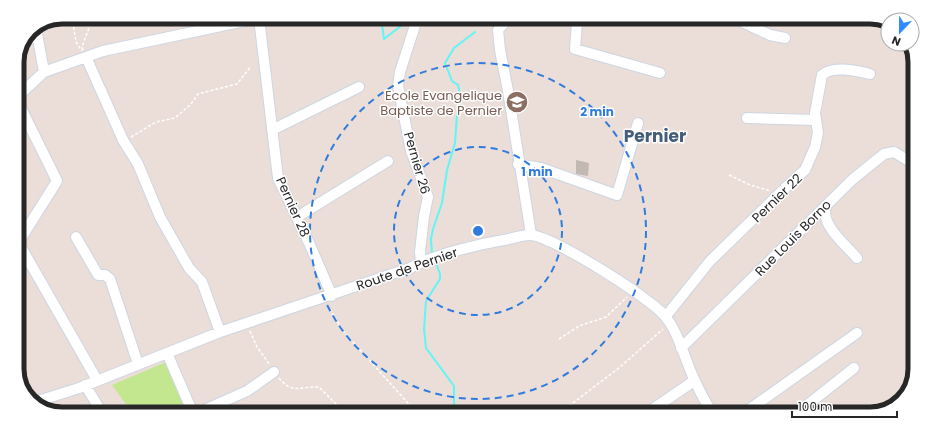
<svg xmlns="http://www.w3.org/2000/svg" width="932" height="431" font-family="Poppins,sans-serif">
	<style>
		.green { fill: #c3e78e }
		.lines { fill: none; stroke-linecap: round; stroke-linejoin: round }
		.stream { stroke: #60f5f7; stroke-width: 2 }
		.building { fill: #c2b9b3 }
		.minor-casing { stroke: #ccd6e2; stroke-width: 12 }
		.path { stroke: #fff; stroke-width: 1.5; stroke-dasharray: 3 2; stroke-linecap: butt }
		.minor { stroke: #fff; stroke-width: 10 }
		.ring { fill: none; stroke: #2f7cdf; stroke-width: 2; stroke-dasharray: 7 5 }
		.labels { text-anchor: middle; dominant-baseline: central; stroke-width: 3; stroke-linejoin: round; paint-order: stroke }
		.education-label { font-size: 13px; fill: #785e54; stroke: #fff; text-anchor: end }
		.street-label { font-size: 13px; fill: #272727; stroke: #fff }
		.district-label { font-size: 17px; font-weight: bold; fill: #455c7a; stroke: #fff }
		.rim { fill: none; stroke: #272727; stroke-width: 5 }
		.centre { fill: #2f7cdf; stroke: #fff; stroke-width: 2 }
		.ring-label { font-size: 12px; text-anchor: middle; font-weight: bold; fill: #2f7cdf; stroke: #fff; stroke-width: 3; stroke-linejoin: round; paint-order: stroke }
	</style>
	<rect width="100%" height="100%" fill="#ebddd7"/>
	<path class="green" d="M171,360L195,411H131L112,385Z"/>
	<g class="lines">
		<path class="stream" d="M381,18L384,39L411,18
			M432,253L431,239L433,229L442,203L447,170L455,143L457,114L461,98L458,85L452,81L445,63L454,48L475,32
			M436,263L440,274V279L426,301L424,329L426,348L454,386V412"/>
	</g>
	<path class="building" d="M576,160L589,163L588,176L576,174Z"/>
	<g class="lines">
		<g class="minor-casing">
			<path id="minor" d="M259,18L278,178L310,245L332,296
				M417,19L400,72L398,86L411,151L428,197L424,216L420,252L421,262
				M508,19L498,30L500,50L508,91L531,234
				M568,19L577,22L575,49L660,73
				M738,20L770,35L785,38
				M36,28L44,72
				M86,57L123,140L138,164L160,217L189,268L202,282L220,332
				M17,97L44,72L103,51L259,18
				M17,100L57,181L18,243
				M747,118L815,120
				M272,130L359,87
				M518,164L541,168L617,195L638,123
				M826,206C820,225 845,244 857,258
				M297,217L388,161
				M76,237L98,275H105L110,279L138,364
				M17,240L97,380
				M666,316L710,261L784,189L805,170L815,147L818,133L815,113L822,75C833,65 857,71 870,74
				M681,348L853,179L884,154L894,152L914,164
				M167,353L192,411
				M85,385L101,411
				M35,402L79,388L220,332L410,268C436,254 479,244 509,239C516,237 523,235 530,235C551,235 650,298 664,315C679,332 685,361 695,381C700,392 706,403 712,413
				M202,411L247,391L274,372
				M647,413L694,381
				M744,413L857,333
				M796,414L854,368"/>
		</g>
		<path class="path" d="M72,17L76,42L82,51
			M83,50L82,47L93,17
			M131,137L156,122L175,118L191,104L198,94L237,84L251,66
			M729,175L750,185L771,191
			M327,305L344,332L416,412
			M250,331L257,347L270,365
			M559,339L579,326L606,317L627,297
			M279,378C293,395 300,386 319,387L344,412
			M569,406L620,367L663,329"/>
		<use href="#minor" class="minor"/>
	</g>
	<g class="ring">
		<circle cx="478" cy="231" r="84"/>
		<circle cx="478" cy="231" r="168"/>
	</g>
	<defs>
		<g id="school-disc" transform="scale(1.15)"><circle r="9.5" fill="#8d6e63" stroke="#fff"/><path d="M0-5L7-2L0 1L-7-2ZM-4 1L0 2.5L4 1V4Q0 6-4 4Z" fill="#fff"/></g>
	</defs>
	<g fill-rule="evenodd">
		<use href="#school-disc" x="517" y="102"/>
	</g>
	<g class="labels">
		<g class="education-label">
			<text x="502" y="95">Ecole Evangelique<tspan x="502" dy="15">Baptiste de Pernier</tspan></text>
		</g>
		<g class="street-label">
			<text transform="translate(417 163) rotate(74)">Pernier 26</text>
			<text transform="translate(777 198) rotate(-44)">Pernier 22</text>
			<text transform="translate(293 207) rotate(66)">Pernier 28</text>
			<text transform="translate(793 238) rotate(-45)">Rue Louis Borno</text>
			<text transform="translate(407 269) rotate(-19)">Route de Pernier</text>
		</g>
		<g class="district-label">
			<text x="655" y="136">Pernier</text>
		</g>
	</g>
	<path d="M0 0H932V431H0ZM62 24H870A38 38 0 0 1 908 62V369A38 38 0 0 1 870 407H62A38 38 0 0 1 24 369V62A38 38 0 0 1 62 24Z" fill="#fff" fill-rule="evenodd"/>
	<path class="rim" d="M62 24H870A38 38 0 0 1 908 62V369A38 38 0 0 1 870 407H62A38 38 0 0 1 24 369V62A38 38 0 0 1 62 24Z"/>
	<circle cx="478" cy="231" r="6" class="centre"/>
	<g class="ring-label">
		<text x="597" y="116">2 min</text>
		<text x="537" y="176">1 min</text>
	</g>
	<g transform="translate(900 32) rotate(202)"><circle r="19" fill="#ffffff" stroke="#a9a9a9"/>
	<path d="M0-3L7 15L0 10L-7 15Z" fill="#308bff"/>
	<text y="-6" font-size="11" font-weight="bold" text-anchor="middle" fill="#272727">N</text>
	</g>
	<path d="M792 411v6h105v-6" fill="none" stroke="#272727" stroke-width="2"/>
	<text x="798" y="411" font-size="12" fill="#272727" stroke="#ffffff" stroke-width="3" paint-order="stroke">100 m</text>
</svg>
